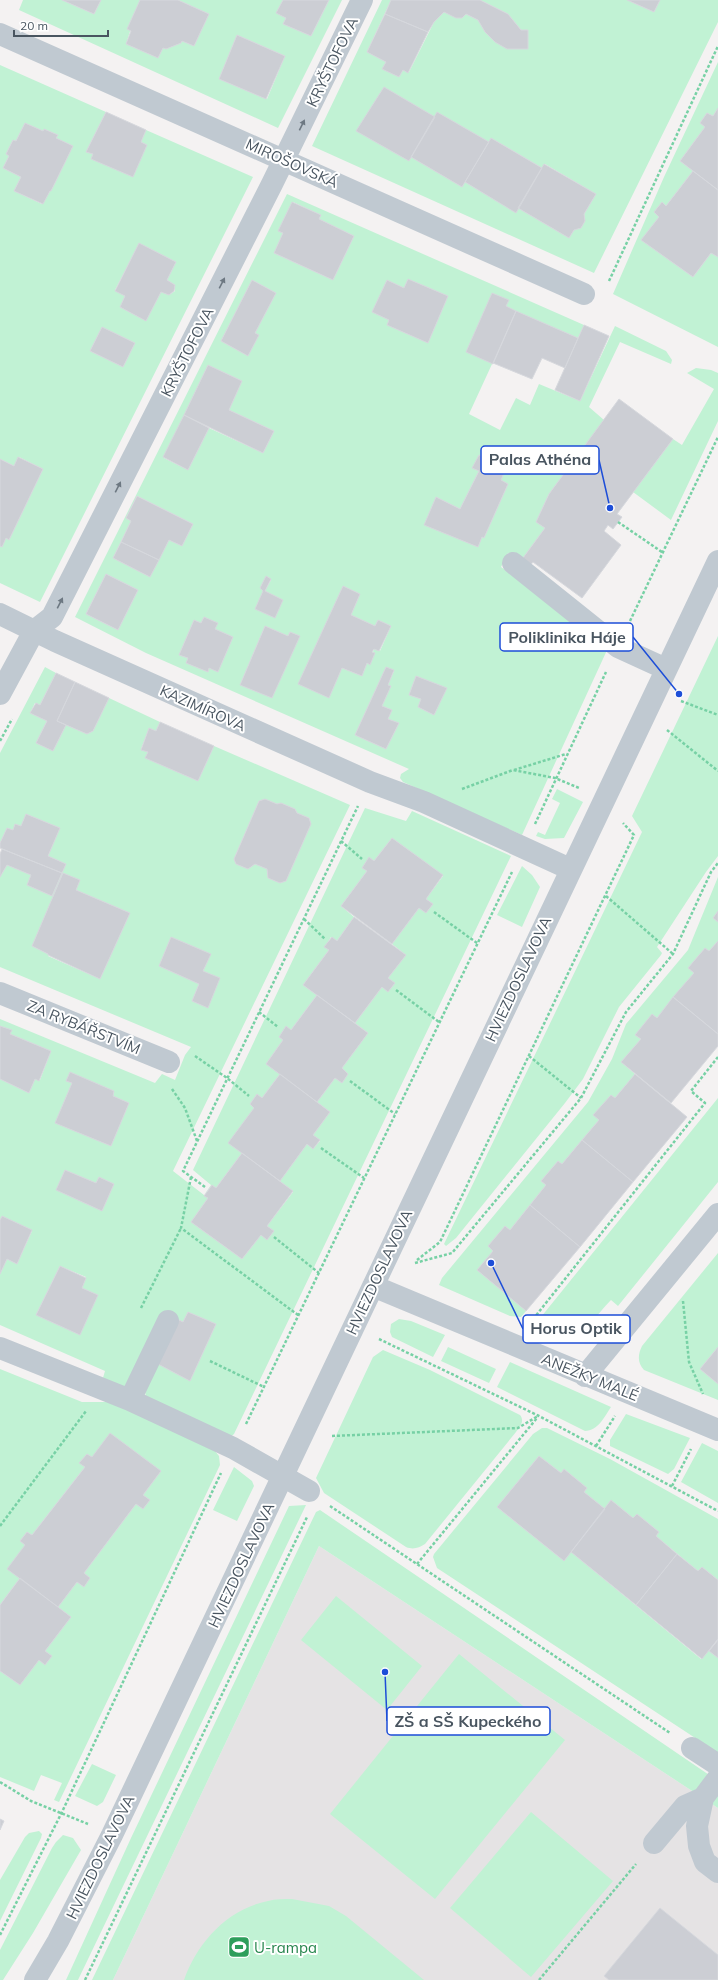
<svg xmlns="http://www.w3.org/2000/svg" width="718" height="1980" font-family="Mulish,sans-serif">
	<style>
		.education { fill: #e5e3e4 }
		.green { fill: #c1f2d4; fill-rule: evenodd }
		.building { fill: #ccced4; stroke: #d6d8dd }
		.lines { fill: none; stroke-linecap: round; stroke-linejoin: round }
		.path { stroke: #77d1a5; stroke-width: 2.5; stroke-dasharray: 3 2; stroke-linecap: butt }
		.minor { stroke: #c0c9d1; stroke-width: 22 }
		.oneway { fill: #6d7882 }
		.labels { text-anchor: middle; dominant-baseline: central; stroke-width: 4; stroke-linejoin: round; paint-order: stroke }
		.street-label { font-size: 15px; fill: #495560; stroke: #fff }
		.leisure-label { font-size: 15px; fill: #27864d; stroke: #fff; text-anchor: start }
		.leader { fill: none; stroke: #1d4ed8; stroke-width: 1.5 }
		.callout-dot { fill: #1d4ed8; stroke: #fff; stroke-width: 1.5 }
		.callout { fill: #fff; stroke: #1d4ed8; stroke-width: 1.5 }
		.callout-label { font-size: 16px; text-anchor: middle; font-weight: bold; fill: #495560 }
	</style>
	<rect width="100%" height="100%" fill="#f4f2f2"/>
	<path class="education" d="M319,1546L718,1808V1980H113Z"/>
	<path class="green" d="M23,0H62L94,14L101,0H140L126,44L158,58L163,48L166,49L181,43L182,41L194,46L209,14L178,0H283L277,13L286,18L283,24L311,36L329,0H342L278,128L19,10ZM237,35L285,56L267,99L219,79Z
		M382,0H391L367,52L386,62L383,69L399,77L403,70L409,72L434,22L444,12L462,18L466,14L478,20L485,32L507,49H528V30H521L508,14L480,0H627L654,12L660,0H718V22L594,273L312,146ZM435,117L489,142L491,138L542,168L545,164L596,194L584,214L585,221L581,228L574,230L569,238L518,208L516,212L465,182L462,187L411,157L409,161L357,131Z
		M718,62V108L713,116L707,113L700,123L705,127L680,161L693,171L666,206L662,202L654,212L659,217L642,240L693,277L711,253L718,257V347L613,294L664,177Z
		M0,65L106,112L86,152L93,154L147,145L141,142L146,130L253,177L40,602L0,583V546L2,547L6,538L9,540L43,469L19,457L14,466L0,459ZM25,123L43,131L44,129L58,135L56,138L73,146L51,191H50L42,204L14,191L21,177L3,168L9,156L6,154L13,140L16,141ZM139,244L176,262L167,280L175,285V291L169,295L161,292L146,321L120,307L125,296L115,290ZM102,327L135,343L123,367L90,351Z
		M287,194L584,325L578,338L516,312L469,414L500,430L516,398L530,405L539,384L580,401L615,326L666,351L672,360L671,364L620,342L589,407L604,420L549,494L536,522L545,528L520,562L508,553L501,567L608,648L522,835L403,782L400,778L401,774L409,769L146,653L75,617ZM293,202L321,215L319,219L354,236L333,280L274,253L283,233L279,231ZM408,279L448,296L428,343L387,325L389,320L373,312L387,280L404,288ZM252,280L276,293L255,333L258,335L248,356L221,341ZM208,365L242,381L229,410L274,431L263,453L209,428L188,470L164,458ZM479,455L503,467L501,472L504,473L501,480L508,484L484,538L482,537L478,547L425,525L436,497L460,509L479,471L473,468ZM137,496L193,524L182,546L169,540L150,577L113,558L131,521L126,518ZM106,574L138,590L118,630L86,614ZM266,577L271,580L265,591L260,588ZM343,586L360,594L351,615L375,626L378,620L391,626L380,651L374,649L369,664L367,663L362,676L342,668L329,697L299,684ZM204,617L217,623L215,629L233,637L218,672L209,668L208,672L186,663L188,658L179,655L194,620L201,623ZM265,626L288,636L290,632L300,636L240,685ZM386,667L394,671L388,685L391,686L382,706L392,710L388,719L399,723L386,749L355,735ZM416,676L446,688L434,715L418,707L421,699L409,695Z
		M696,368L711,370L718,373V421L671,520L633,492L673,439L682,445L714,389L687,373Z
		M718,636V856L706,872L657,947L662,953L661,955L619,1007L583,1079L565,1103L456,1238L446,1246L444,1244L642,832L632,816Z
		M45,667L56,673L40,705L35,703L30,713L47,721L36,743L53,751L66,725L87,734L93,731L109,698L160,722L156,731L149,728L141,749L148,752L146,758L198,781L214,746L350,805L173,1171L204,1195L211,1185L193,1170L365,808L406,821L412,811L511,856L234,1434L228,1439L146,1398L145,1391L158,1364L190,1381L216,1324L188,1312L183,1322L163,1313L125,1386H120L103,1378L105,1371L0,1325V1274L7,1259L17,1264L32,1231L2,1216L0,1220V1079L29,1093L35,1079L40,1080L51,1051L10,1034L11,1030L0,1026V1019L155,1083L162,1074L175,1080L185,1055L191,1047L0,967V877L7,865L31,875L27,885L52,896L66,864L48,856L60,828L26,814L21,826L15,824L13,830L7,828L0,843V753ZM265,799L277,804L281,803L295,809L297,813L309,818L311,824L286,881L280,883L268,878L267,869L255,864L248,869L236,864L234,859L259,801ZM392,838L443,876L426,899L433,904L426,913L419,908L392,944L406,955L388,978L395,983L388,992L382,987L355,1023L368,1033L342,1068L348,1074L342,1083L335,1078L317,1102L330,1112L313,1135L320,1141L313,1149L307,1144L280,1181L293,1192L267,1226L274,1231L267,1240L261,1235L242,1259L191,1222L208,1198L204,1195L212,1185L216,1188L242,1153L254,1108L250,1104L257,1094L262,1098L280,1074L266,1064L283,1040L279,1037L286,1027L291,1030L317,995L303,985L329,950L325,947L331,937L337,941L354,917L341,906L367,871L362,868L370,858L374,861ZM63,874L80,880L76,890L130,913L100,979L48,956V954L32,946ZM171,937L210,954L203,971L208,1007L192,1001L199,984L159,966ZM70,1073L114,1091L113,1096L129,1103L111,1146L56,1123L72,1083L66,1081ZM65,1170L96,1183L99,1177L114,1184L102,1211L57,1190ZM60,1266L86,1277L82,1288L98,1295L36,1315Z
		M557,789L583,802L564,838L545,839L536,836L538,832L545,835L560,803L552,799Z
		M522,866L532,875L540,887L522,927L497,915Z
		M718,877V911L713,918L718,922V941L709,951L705,948L688,968L694,973L657,1018L653,1015L635,1035L641,1039L621,1062L635,1074L615,1098L611,1095L594,1115L599,1120L562,1164L558,1161L541,1181L546,1185L510,1230L505,1226L488,1246L493,1251L477,1270L526,1311L521,1317L510,1316L439,1285L442,1278L588,1102L612,1059L626,1024L688,950Z
		M718,1098V1182L618,1306L611,1300C603,1308 596,1318 587,1326C575,1336 552,1336 540,1326L541,1317Z
		M718,1253V1347L700,1369L718,1384V1400L644,1370C637,1363 638,1354 642,1346Z
		M399,1319L411,1321L445,1335L433,1357L392,1337L390,1332L391,1324Z
		M448,1347L496,1369L489,1383L441,1361Z
		M383,1350L430,1370L520,1415C525,1421 520,1427 516,1432L425,1544C419,1548 413,1550 406,1547L324,1493L316,1478L373,1357Z
		M510,1362L611,1407C605,1416 598,1431 585,1431L497,1387Z
		M0,1369L82,1402H115L215,1451L219,1456L220,1465L59,1802L54,1800L62,1783L41,1775L34,1791L0,1777V1671L20,1685L39,1660L45,1665L52,1656L45,1651L71,1617L58,1607L77,1582L84,1587L90,1578L84,1573L136,1504L143,1509L150,1500L143,1495L161,1471L92,1457L87,1454L80,1462L85,1467L32,1535L27,1532L20,1541L25,1545L20,1578L0,1605Z
		M626,1414L690,1438L674,1469L668,1474L610,1446V1440Z
		M542,1428H547L610,1459L718,1519V1580L702,1567L698,1571L656,1536L659,1532L637,1514L633,1518L611,1500L605,1509L584,1492L587,1488L564,1469L561,1473L539,1456L497,1507L564,1561L571,1552L701,1659L718,1639L709,1651L718,1658V1753L437,1568L433,1557L434,1554L533,1434Z
		M702,1443L718,1451V1503L681,1482Z
		M234,1467L252,1481L254,1486L237,1521L213,1510Z
		M306,1505L78,1980H66L131,1838L289,1506Z
		M320,1510L718,1781V1808L319,1546L113,1980H92L316,1512Z
		M336,1596L422,1666L387,1710L301,1640Z
		M459,1654L565,1740L435,1899L330,1814Z
		M92,1764L116,1775L103,1802L97,1806L75,1796Z
		M531,1812L613,1881L531,1977L450,1908Z
		M39,1831L42,1834L41,1838L0,1921V1880L25,1837L29,1833Z
		M63,1835L73,1838L81,1850L33,1933L3,1980H0V1950L52,1848L56,1842Z
		M292,1899L329,1906L346,1916L424,1980H184C197,1943 227,1909 268,1901C275,1899 284,1899 292,1899Z"/>
	<path class="building" d="M62,0H101L94,14Z
		M140,0H178L209,14L194,46L182,41L181,43L166,49L163,48L158,58L126,44L131,31L127,29Z
		M283,0H329L311,36L283,24L286,18L276,13Z
		M391,0H480L508,14L521,30H528V49H507L495,42L485,32L478,20L466,14L462,18H456L444,12L434,22L428,32L385,14Z
		M627,0H660L654,12Z
		M385,14L428,32L408,73L403,70L399,77L382,69L386,62L367,52Z
		M237,35L285,56L266,99L219,79Z
		M384,87L435,117L409,161L356,131Z
		M718,108V190L680,161L705,127L700,123L707,113L713,116Z
		M106,112L146,130L141,142L147,145L133,177L91,159L93,154L86,152Z
		M437,112L489,142L462,187L411,157Z
		M25,123L43,131L44,129L58,135L56,138L73,146L51,191H50L43,204L14,191L21,177L3,168L9,156L6,154L13,140L16,141Z
		M491,138L542,168L516,213L465,182Z
		M544,164L596,194L584,214L585,221L581,228L574,230L569,238L518,208Z
		M693,171L718,190V257L711,253L693,277L641,240L659,217L654,212L662,202L666,206Z
		M292,202L321,215L319,219L354,236L333,280L274,253L283,233L278,231Z
		M139,243L176,262L167,280L175,285L174,291L169,295L161,292L146,321L120,307L125,296L115,291Z
		M408,279L448,296L428,343L387,325L389,320L372,312L387,280L404,288Z
		M252,280L276,293L255,333L259,335L248,356L221,341Z
		M492,293L509,300L506,306L516,311L493,364L466,352Z
		M516,311L578,338L565,368L542,358L532,379L493,363Z
		M584,325L609,336L580,401L555,390Z
		M102,327L135,343L123,367L90,351Z
		M208,365L242,381L229,410L274,431L263,453L184,415Z
		M619,399L673,439L617,514L622,517L613,529L608,525L604,531L621,545L582,598L533,562L528,568L520,562L545,528L536,522L549,494Z
		M184,415L209,428L188,470L163,457Z
		M479,455L503,467L501,472L504,473L501,480L508,484L484,538L482,537L478,547L424,525L436,497L460,509L479,471L472,468Z
		M18,457L43,469L9,540L6,538L2,547L0,546V459L14,466Z
		M137,496L193,524L182,546L169,540L159,560L121,542L131,521L126,518Z
		M121,542L159,560L150,577L113,558Z
		M106,574L138,590L118,630L86,614Z
		M266,576L271,579L265,591L283,600L275,618L255,609L263,591L260,588Z
		M343,586L360,594L351,615L375,626L378,620L391,626L379,651L374,649L372,652L375,653L370,665L367,663L362,676L342,668L329,698L298,684Z
		M204,617L218,623L215,629L233,637L218,672L209,668L208,672L186,663L188,658L179,655L194,620L201,623Z
		M265,626L288,636L290,632L300,636L272,698L240,685Z
		M386,667L394,670L388,685L391,686L382,706L392,710L388,719L399,723L386,749L355,735Z
		M56,673L75,682L57,721L66,725L53,751L36,743L47,721L30,713L36,703L40,705Z
		M416,676L447,688L434,715L418,707L421,699L409,695Z
		M75,682L109,698L93,731L87,734L57,721Z
		M160,722L214,746L198,781L145,758L148,752L141,750L149,728L156,731Z
		M265,799L277,804L281,803L295,809L297,813L309,818L311,824L286,881L280,883L268,878L267,869L255,864L248,869L236,864L234,859L259,801Z
		M26,814L60,828L48,856L66,864L62,873L0,848V843L7,828L13,830L15,824L21,826Z
		M392,838L443,875L426,899L433,904L426,913L419,908L392,944L341,906L367,871L362,868L369,857L374,861Z
		M2,849L62,873L52,896L27,885L31,875L7,865L0,877V854Z
		M63,873L80,880L76,890L130,913L100,979L48,955V954L32,946Z
		M718,911V922L713,918Z
		M354,917L406,955L388,978L395,983L388,992L382,987L355,1023L303,985L329,950L324,947L332,937L337,941Z
		M171,937L211,954L203,971L220,978L208,1008L192,1001L199,984L159,966Z
		M718,941V1034L673,997L694,973L688,968L705,948L709,951Z
		M317,995L368,1033L342,1068L348,1074L342,1083L335,1078L317,1102L266,1064L283,1040L279,1037L286,1026L291,1030Z
		M673,997L718,1034V1046L671,1103L621,1062L641,1039L635,1035L652,1014L657,1018Z
		M0,1026L12,1030L10,1034L51,1051L39,1081L35,1079L29,1093L0,1079Z
		M70,1072L114,1091L113,1096L129,1103L111,1146L55,1123L72,1083L66,1081Z
		M280,1074L330,1112L313,1135L320,1140L313,1149L307,1144L280,1181L228,1143L254,1108L250,1104L257,1094L262,1098Z
		M635,1074L687,1117L633,1182L582,1140L599,1120L593,1115L611,1095L615,1098Z
		M582,1140L633,1182L580,1247L530,1205L546,1185L541,1181L558,1161L562,1164Z
		M242,1153L293,1191L267,1226L274,1231L267,1240L261,1235L242,1259L191,1222L208,1198L204,1196L212,1185L216,1188Z
		M65,1170L96,1183L99,1177L114,1184L102,1211L56,1190Z
		M530,1205L580,1247L526,1311L477,1270L493,1251L488,1246L505,1226L510,1230Z
		M2,1216L32,1230L17,1264L7,1259L0,1274V1220Z
		M60,1266L86,1278L82,1288L98,1295L80,1335L36,1315Z
		M188,1312L216,1324L190,1381L158,1364L179,1320L183,1322Z
		M718,1347V1384L700,1369Z
		M110,1433L161,1471L143,1495L150,1500L143,1509L136,1504L84,1573L90,1578L84,1587L77,1582L58,1607L7,1569L25,1545L20,1541L27,1532L32,1535L85,1467L79,1463L87,1454L92,1457Z
		M539,1456L561,1473L564,1469L587,1488L584,1492L605,1509L564,1561L497,1507Z
		M611,1500L633,1518L637,1514L659,1532L656,1536L677,1554L636,1605L571,1552Z
		M677,1554L698,1571L702,1567L718,1580V1639L702,1659L636,1605Z
		M20,1578L71,1617L45,1651L52,1656L45,1665L39,1660L20,1685L0,1671V1605Z
		M718,1640V1658L709,1651Z
		M0,1819L4,1821L0,1830Z
		M660,1908L718,1955V1980H609L604,1976Z"/>
	<g class="lines">
		<path class="path" d="M609,281L718,46
			M618,522L662,552
			M630,621L718,437
			M681,701L718,715
			M667,730L718,771
			M0,741L12,719
			M514,770L566,754
			M462,789L513,770L555,778L579,788
			M535,824L606,672
			M341,841L362,859
			M606,896L673,954
			M434,912L477,943
			M304,919L325,939
			M396,990L439,1022
			M259,1012L278,1027
			M195,1056L227,1078L249,1096
			M529,1056L581,1098
			M350,1081L395,1114
			M172,1089L185,1108L197,1141
			M321,1148L364,1178
			M191,1177L181,1228L298,1315
			M205,1187L183,1171L358,806
			M274,1237L319,1273
			M417,1260L440,1242L634,835L623,823
			M415,1263L452,1253L581,1098L626,1012L673,954L711,872L718,863
			M683,1301L689,1362L703,1394
			M141,1308L181,1228
			M530,1323L705,1103L691,1091L718,1057
			M379,1339L539,1416L718,1511
			M572,1339L582,1335
			M210,1361L264,1387
			M246,1424L512,872
			M332,1436L518,1428L538,1416
			M596,1446L615,1416
			M672,1486L691,1449
			M330,1506L670,1733
			M0,1526L86,1411
			M417,1564L537,1418
			M0,1782L31,1801L88,1824
			M0,1935L62,1812L221,1473
			M85,1980L307,1517
			M539,1980L636,1864"/>
		<path class="minor" d="M0,34L584,294
			M513,563L618,647L666,669
			M0,614L55,641L370,782L424,802L570,869
			M0,694L34,631L52,617L272,184L362,0
			M0,993L169,1062
			M373,1286L718,1430
			M0,1348L130,1400L233,1448L309,1491
			M585,1376L718,1214
			M130,1400L168,1321
			M692,1748L718,1765
			M718,1778L703,1798L697,1826L699,1846L705,1862L718,1872
			M654,1843L685,1806L703,1798
			M35,1980L58,1941L112,1835L718,561"/>
	</g>
	<defs><path id="oneway-solid" d="M-6-.8H1V-3.2L6.5 0L1 3.2V.8H-6Z"/></defs>
	<g class="oneway">
		<use href="#oneway-solid" transform="translate(302 125) rotate(-64)"/>
		<use href="#oneway-solid" transform="translate(222 283) rotate(-63)"/>
		<use href="#oneway-solid" transform="translate(118 487) rotate(-63)"/>
		<use href="#oneway-solid" transform="translate(60 603) rotate(-63)"/>
	</g>
	<defs>
		<g id="stadium-square" transform="scale(1.15)"><rect x="-9" y="-9" width="18" height="18" rx="4" fill="#2e9e5b" stroke="#fff"/><path d="M0-5a6.5 5 0 1 0 0 10a6.5 5 0 1 0 0-10ZM-3.5-1.8h7v3.6h-7Z" fill="#fff"/></g>
	</defs>
	<g fill-rule="evenodd">
		<use href="#stadium-square" x="239" y="1947"/>
	</g>
	<g class="labels">
		<g class="street-label">
			<text transform="translate(332 62) rotate(-64)">KRYŠTOFOVA</text>
			<text transform="translate(292 163) rotate(24)">MIROŠOVSKÁ</text>
			<text transform="translate(187 352) rotate(-63)">KRYŠTOFOVA</text>
			<text transform="translate(203 708) rotate(24)">KAZIMÍROVA</text>
			<text transform="translate(518 979) rotate(-65)">HVIEZDOSLAVOVA</text>
			<text transform="translate(84 1027) rotate(22)">ZA RYBÁŘSTVÍM</text>
			<text transform="translate(379 1272) rotate(-65)">HVIEZDOSLAVOVA</text>
			<text transform="translate(590 1377) rotate(22)">ANEŽKY MALÉ</text>
			<text transform="translate(241 1565) rotate(-65)">HVIEZDOSLAVOVA</text>
			<text transform="translate(100 1857) rotate(-64)">HVIEZDOSLAVOVA</text>
		</g>
		<g class="leisure-label">
			<text x="254" y="1947">U-rampa</text>
		</g>
	</g>
	<path class="leader" d="M610 508L599 460M679 694L633 637M491 1263L523 1329M385 1672L387 1721"/>
	<g class="callout-dot">
		<circle cx="610" cy="508" r="4"/>
		<circle cx="679" cy="694" r="4"/>
		<circle cx="491" cy="1263" r="4"/>
		<circle cx="385" cy="1672" r="4"/>
	</g>
	<g class="callout">
		<rect x="481" y="446" width="118" height="28" rx="4"/>
		<rect x="500" y="623" width="133" height="28" rx="4"/>
		<rect x="523" y="1315" width="107" height="28" rx="4"/>
		<rect x="387" y="1707" width="163" height="28" rx="4"/>
	</g>
	<g class="callout-label">
		<text x="540" y="465">Palas Athéna</text>
		<text x="567" y="643">Poliklinika Háje</text>
		<text x="576" y="1334">Horus Optik</text>
		<text x="468" y="1727">ZŠ a SŠ Kupeckého</text>
	</g>
	<path d="M14 30v6h94v-6" fill="none" stroke="#495560" stroke-width="2"/>
	<text x="20" y="30" font-size="12" fill="#495560" stroke="#ffffff" stroke-width="3" paint-order="stroke">20 m</text>
</svg>
